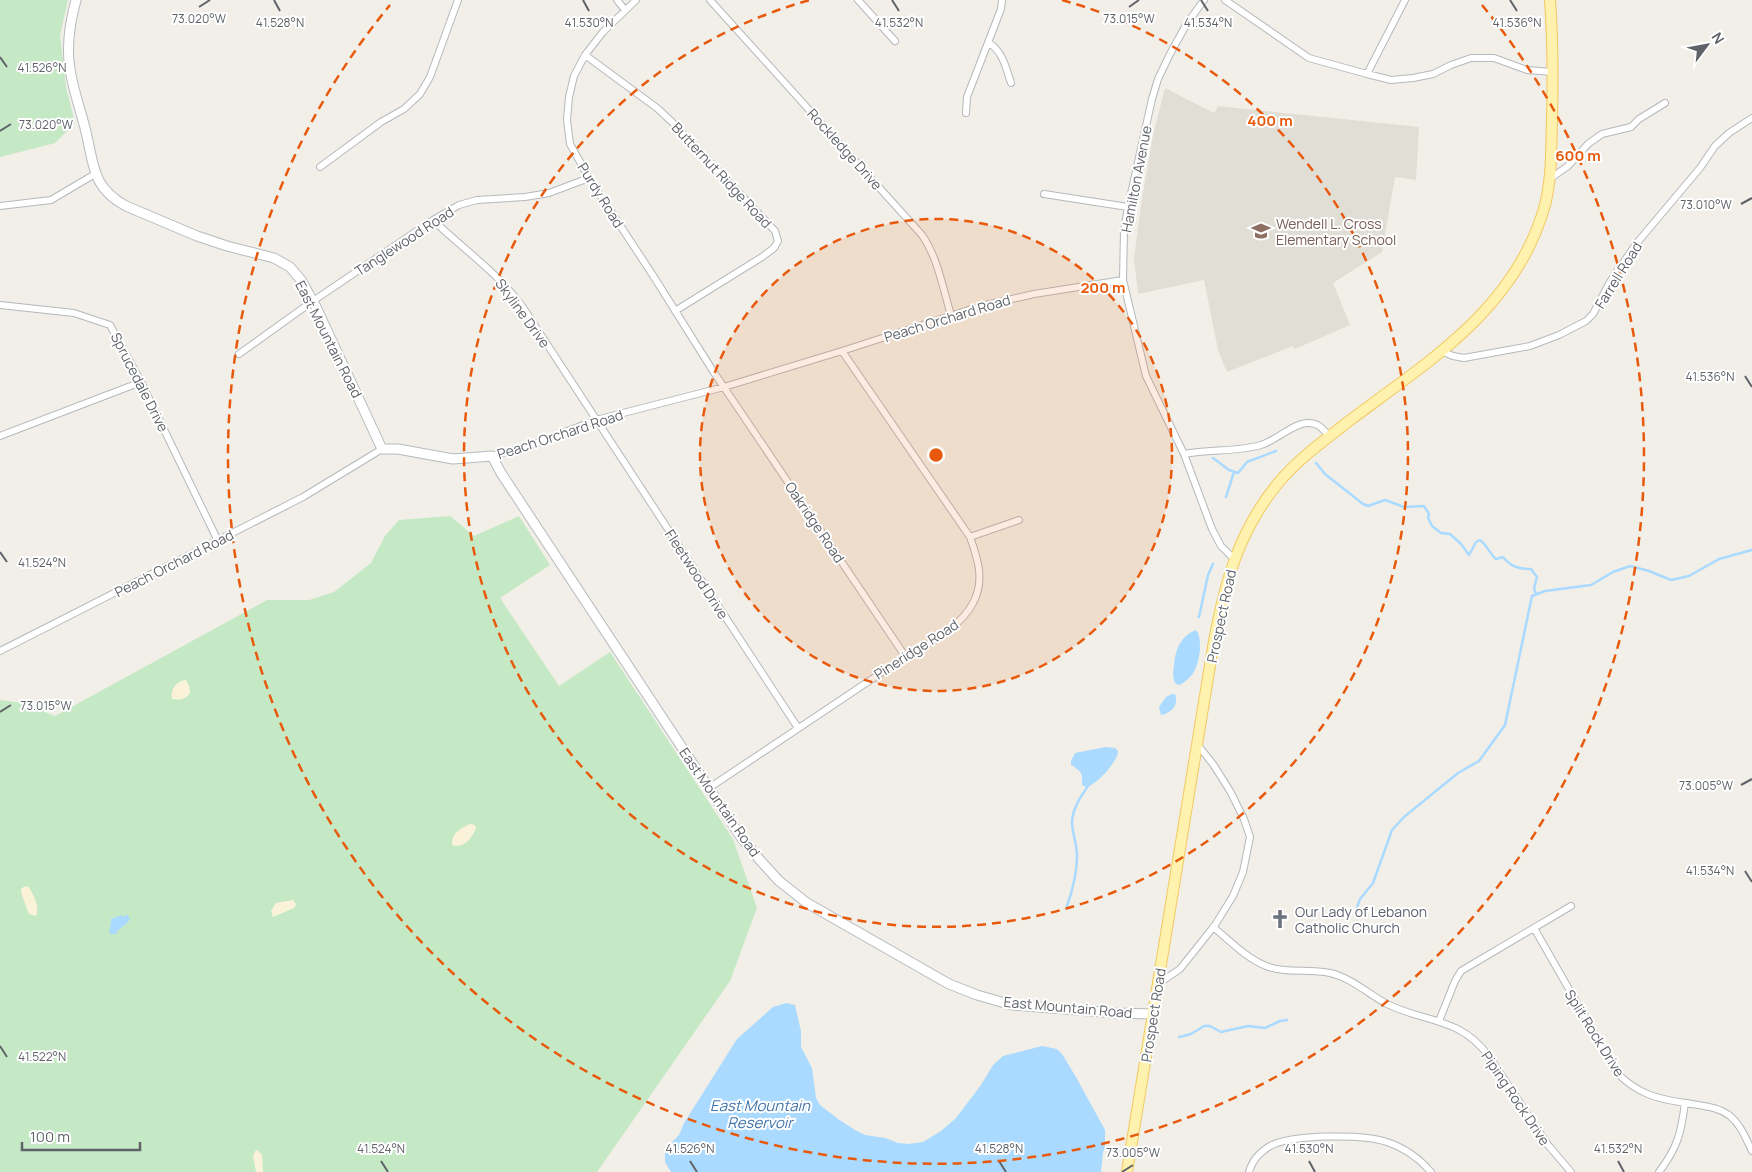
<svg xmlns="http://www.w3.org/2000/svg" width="1752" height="1172" font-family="Manrope,sans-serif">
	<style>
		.education { fill: #e1ded6 }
		.green { fill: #c5e8c5 }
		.sand { fill: #fbf3d9 }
		.water { fill: #aadaff }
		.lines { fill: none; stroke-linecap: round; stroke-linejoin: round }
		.stream { stroke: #aadaff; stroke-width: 2.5 }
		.street-casing { stroke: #b5b8bc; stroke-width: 8 }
		.secondary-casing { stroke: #b6babf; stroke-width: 11 }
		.primary-casing { stroke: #f2c960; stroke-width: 12 }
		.street { stroke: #fff; stroke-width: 6 }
		.secondary { stroke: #fff; stroke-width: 9 }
		.primary { stroke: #fff2af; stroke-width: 10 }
		.ticks { fill: none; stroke: #5f6368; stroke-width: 2 }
		.ring { fill: none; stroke: #e8590c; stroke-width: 2.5; stroke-dasharray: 9 6 }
		.labels { text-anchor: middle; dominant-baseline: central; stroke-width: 4; stroke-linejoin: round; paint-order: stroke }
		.street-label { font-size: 14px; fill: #5f6368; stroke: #fff }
		.education-label { font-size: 14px; fill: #785e54; stroke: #fff; text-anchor: start }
		.worship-label { font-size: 14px; fill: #5b616d; stroke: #fff; text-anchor: start }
		.water-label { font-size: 15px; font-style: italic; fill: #4174aa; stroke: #fff }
		.ticks-label { font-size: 12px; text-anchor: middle; fill: #5f6368; stroke: #fff; stroke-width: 4; stroke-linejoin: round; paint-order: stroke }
		.centre { fill: #e8590c; stroke: #fff; stroke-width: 2.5 }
		.ring-label { font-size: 15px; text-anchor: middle; font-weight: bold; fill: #e8590c; stroke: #fff; stroke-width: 4; stroke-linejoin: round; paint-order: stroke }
	</style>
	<rect width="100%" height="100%" fill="#f1efe8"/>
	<path class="education" d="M1165,88L1214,113L1218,106L1419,127L1416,180L1395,177L1382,252L1333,283L1350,325L1295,349L1293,346L1227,372L1218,350L1204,280L1138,294L1134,258L1141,205L1153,135Z"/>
	<path class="green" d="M0,0H68L60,35L66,87L75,123L55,143L0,157Z
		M450,516L474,536L519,516L550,565L500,598L559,686L610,652L733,839L757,908L730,981L597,1172H0V700L22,703L55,716L267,600H309L334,592L371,563L385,536L399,520Z"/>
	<path class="sand" d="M186,680L189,686L190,693C185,700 180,700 172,699C170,690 176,681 186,680Z
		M470,824L475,825L476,828C472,838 464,849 452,845C451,833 460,829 470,824Z
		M25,886L29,887C34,896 40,907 36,916L29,914C27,908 21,895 21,889Z
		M293,900L296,904L294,908L273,917L271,911L276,903Z
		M257,1150L262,1155L263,1172H256L253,1157L255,1151Z"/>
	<path class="water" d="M1196,630C1200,635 1200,642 1200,649C1198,666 1195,676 1180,685L1176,684C1172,678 1173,672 1174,665C1176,648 1180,637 1196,630Z
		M1172,694H1175C1179,705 1172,713 1161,715L1159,707L1166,697Z
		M1106,747L1115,748L1118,751C1119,760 1096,786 1086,787L1082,785C1083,773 1081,771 1071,765V761L1075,753Z
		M127,914L130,919C126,926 119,927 116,934H110C108,928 112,925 111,919L122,915L123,917Z
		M786,1003L795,1005L801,1031V1047L812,1068L816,1098L820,1105L838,1119L855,1130L865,1135L885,1138L898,1143L908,1144L923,1142L941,1131L956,1118L981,1085L993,1065L1003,1056L1042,1046L1057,1049L1062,1054L1076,1077L1105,1130V1148L1103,1152L1101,1172H671L665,1162V1152L669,1145L679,1135L684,1123L737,1039L773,1007Z"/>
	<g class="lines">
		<path class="stream" d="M1213,458L1229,470L1238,473L1247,462L1276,451
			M1316,463L1325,474L1363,504L1368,506L1385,500L1404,507L1424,506L1429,514L1428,518L1432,526L1441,533L1450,534L1461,544L1469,555L1476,542L1480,540C1487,545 1489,553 1496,559L1503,557C1511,567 1519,569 1531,569L1537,577L1534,588L1536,594
			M1226,497L1234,472
			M1199,617L1208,575L1213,564
			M1067,906C1073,889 1077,874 1077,856C1077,844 1072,833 1072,821C1073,808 1081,796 1088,786
			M1356,910L1360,899L1373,883L1392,830L1404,817L1458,773L1479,761L1505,725L1532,596L1545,591L1591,585L1613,572L1630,566L1649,571L1671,580L1689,576L1719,559L1752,550
			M1179,1037L1191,1034L1204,1026H1210L1221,1032L1248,1026L1265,1028L1280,1021L1287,1020"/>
		<g class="street-casing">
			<path id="street" d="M617,0L625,10
				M636,0L603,32L585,55L574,76L569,97L567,120L570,144L589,178L654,277L713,371L905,656
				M710,0L922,235C938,258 943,289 951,315
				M858,0L895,41
				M1204,0L1186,25L1170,54L1158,79L1152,99L1128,207L1124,231L1123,280L1146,376L1184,454L1212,529L1221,546L1234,559
				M1225,0L1309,58L1367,74L1391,80L1413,78L1433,74L1451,65L1471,58H1494L1527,70L1552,72
				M989,43C1003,52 1006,68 1011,83
				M585,55L657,108L672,122L775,231L778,241L774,248L762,257L675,311
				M1367,74L1405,0
				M966,113L967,97L1001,9L1002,0
				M320,167L381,122L404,109L420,94L430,77L458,0
				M1551,178L1568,166L1588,144L1602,134L1631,127L1639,119L1665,103
				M1044,194L1128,207
				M0,206L51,200L95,174
				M433,220C463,249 497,272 522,306L798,728
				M0,305L74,313L110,325L141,382L218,541
				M1441,351L1453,356L1464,358L1530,346L1559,335L1586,321L1593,314L1610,282L1636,244L1700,168L1715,146L1729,133L1752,118
				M239,354L313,301L433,220L459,205L477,200L525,197L549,193L589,178
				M0,436L141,382
				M1184,454C1209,449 1237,452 1261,445C1277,440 1292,424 1307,423C1318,422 1323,429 1329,436
				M492,456L529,446L596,420L724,387L842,351L981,306L1034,294L1123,280
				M970,537L1019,520
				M0,651L303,497L382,449
				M709,788C770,747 831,706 893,665C919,647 958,632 973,603C985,581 978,559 970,537L842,351
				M1213,927C1229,940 1246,958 1266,966C1287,974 1309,968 1330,973C1352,978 1368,994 1387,1004C1426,1023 1459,1017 1488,1055L1548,1145L1571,1172
				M1534,928L1617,1073C1638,1094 1657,1099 1686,1103C1701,1106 1717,1106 1730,1116C1741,1125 1746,1139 1752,1151
				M1158,984L1180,969L1215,925L1233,896L1243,872L1250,837L1244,819L1230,791L1213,764L1197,744
				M1439,1021L1455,981L1461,971L1571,906
				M1249,1172C1252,1161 1260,1152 1270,1146C1292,1134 1364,1134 1387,1142C1405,1148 1419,1158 1431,1172
				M1659,1172C1678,1147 1681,1133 1685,1103"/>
		</g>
		<g class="secondary-casing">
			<path id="secondary" d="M76,0C70,22 66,46 70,69C73,90 81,111 86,132C94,165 92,188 126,206L197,236L227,246L274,258L290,267L301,280L316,307L382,449H398L453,459L492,456L501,473L741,837L759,859L779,881L807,903L949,984L977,995L1012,1005L1115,1013L1152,1014"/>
		</g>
		<g class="primary-casing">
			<path id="primary" d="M1127,1172L1214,641C1225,582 1239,530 1279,482C1299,458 1325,440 1349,421C1430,360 1516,309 1545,205C1552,177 1551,149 1552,120C1553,80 1553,40 1550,0"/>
		</g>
		<use href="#street" class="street"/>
		<use href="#secondary" class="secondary"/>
		<use href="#primary" class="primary"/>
	</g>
	<path class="ticks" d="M274,0L280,11M583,0L589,11M892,0L899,11M1201,0L1208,11M1510,0L1517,11M199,7L210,0M1129,7L1139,0M0,57L7,67M0,131L11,124M1741,204L1752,198M1745,376L1752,387M0,552L7,562M0,712L11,705M1741,785L1752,779M1745,871L1752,882M0,1046L7,1057M381,1161L388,1172M690,1161L697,1172M999,1161L1006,1172M1309,1161L1315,1172M1618,1161L1624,1172M1122,1172L1133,1165"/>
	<circle cx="936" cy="455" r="236" fill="#e8590c" fill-opacity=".12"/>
	<g class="ring">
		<circle cx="936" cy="455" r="236"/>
		<path d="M1062 0A472 472 0 1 1 810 0"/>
		<path d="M1482 5A708 708 0 1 1 390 5"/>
	</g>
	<defs>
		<g id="school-bare" transform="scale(1.5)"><path d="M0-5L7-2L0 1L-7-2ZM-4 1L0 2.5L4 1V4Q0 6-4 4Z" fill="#8d6e63" stroke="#fff" stroke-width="2.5" paint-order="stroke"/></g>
		<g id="church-bare" transform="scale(1.5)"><path d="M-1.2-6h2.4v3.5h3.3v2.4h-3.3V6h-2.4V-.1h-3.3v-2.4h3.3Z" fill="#6b7280" stroke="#fff" stroke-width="2.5" paint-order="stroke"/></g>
	</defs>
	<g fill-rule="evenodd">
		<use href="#school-bare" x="1261" y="231"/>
		<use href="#church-bare" x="1280" y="919"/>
	</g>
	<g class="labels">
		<g class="street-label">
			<text transform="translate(845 149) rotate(48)">Rockledge Drive</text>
			<text transform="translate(722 175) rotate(47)">Butternut Ridge Road</text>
			<text transform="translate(1136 179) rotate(-79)">Hamilton Avenue</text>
			<text transform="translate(601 195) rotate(58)">Purdy Road</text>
			<text transform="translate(404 241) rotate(-33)">Tanglewood Road</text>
			<text transform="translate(1618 275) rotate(-58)">Farrell Road</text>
			<text transform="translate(523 313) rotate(54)">Skyline Drive</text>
			<text transform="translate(947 318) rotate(-17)">Peach Orchard Road</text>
			<text transform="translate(329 339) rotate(63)">East Mountain Road</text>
			<text transform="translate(140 382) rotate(63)">Sprucedale Drive</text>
			<text transform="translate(560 434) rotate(-18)">Peach Orchard Road</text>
			<text transform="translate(815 522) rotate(56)">Oakridge Road</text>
			<text transform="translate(174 563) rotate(-27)">Peach Orchard Road</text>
			<text transform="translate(697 574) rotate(57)">Fleetwood Drive</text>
			<text transform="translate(1221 616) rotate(-78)">Prospect Road</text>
			<text transform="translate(916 649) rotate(-33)">Pineridge Road</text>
			<text transform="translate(720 802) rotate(55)">East Mountain Road</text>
			<text transform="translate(1068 1007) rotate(5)">East Mountain Road</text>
			<text transform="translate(1153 1015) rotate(-81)">Prospect Road</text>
			<text transform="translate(1595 1033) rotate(58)">Split Rock Drive</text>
			<text transform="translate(1516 1098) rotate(56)">Piping Rock Drive</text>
		</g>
		<g class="education-label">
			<text x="1276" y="223">Wendell L. Cross<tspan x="1276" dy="16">Elementary School</tspan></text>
		</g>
		<g class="worship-label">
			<text x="1295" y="911">Our Lady of Lebanon<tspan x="1295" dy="16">Catholic Church</tspan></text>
		</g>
		<g class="water-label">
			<text x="760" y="1105">East Mountain<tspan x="760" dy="17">Reservoir</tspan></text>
		</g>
	</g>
	<g class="ticks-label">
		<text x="1129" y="23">73.015°W</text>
		<text x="199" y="23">73.020°W</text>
		<text x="280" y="27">41.528°N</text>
		<text x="589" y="27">41.530°N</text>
		<text x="899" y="27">41.532°N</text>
		<text x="1208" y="27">41.534°N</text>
		<text x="1517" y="27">41.536°N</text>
		<text x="42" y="72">41.526°N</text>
		<text x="46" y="129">73.020°W</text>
		<text x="1706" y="209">73.010°W</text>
		<text x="1710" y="381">41.536°N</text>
		<text x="42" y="567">41.524°N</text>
		<text x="46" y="710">73.015°W</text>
		<text x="1706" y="790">73.005°W</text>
		<text x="1710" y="875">41.534°N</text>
		<text x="42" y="1061">41.522°N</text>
		<text x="381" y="1153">41.524°N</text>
		<text x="690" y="1153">41.526°N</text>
		<text x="999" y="1153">41.528°N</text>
		<text x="1309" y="1153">41.530°N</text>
		<text x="1618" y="1153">41.532°N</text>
		<text x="1133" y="1157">73.005°W</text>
	</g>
	<circle cx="936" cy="455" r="8" class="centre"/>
	<g class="ring-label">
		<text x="1270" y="126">400 m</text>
		<text x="1578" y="161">600 m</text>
		<text x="1103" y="293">200 m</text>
	</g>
	<g transform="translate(1707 45) rotate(58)" stroke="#ffffff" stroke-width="4" paint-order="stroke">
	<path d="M0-4L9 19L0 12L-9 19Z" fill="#5f6368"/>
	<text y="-8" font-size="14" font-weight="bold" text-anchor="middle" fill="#5f6368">N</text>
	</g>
	<path d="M22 1142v8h118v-8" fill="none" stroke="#5f6368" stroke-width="2.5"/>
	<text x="30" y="1142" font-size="15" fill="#5f6368" stroke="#ffffff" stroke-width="4" paint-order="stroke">100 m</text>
</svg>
